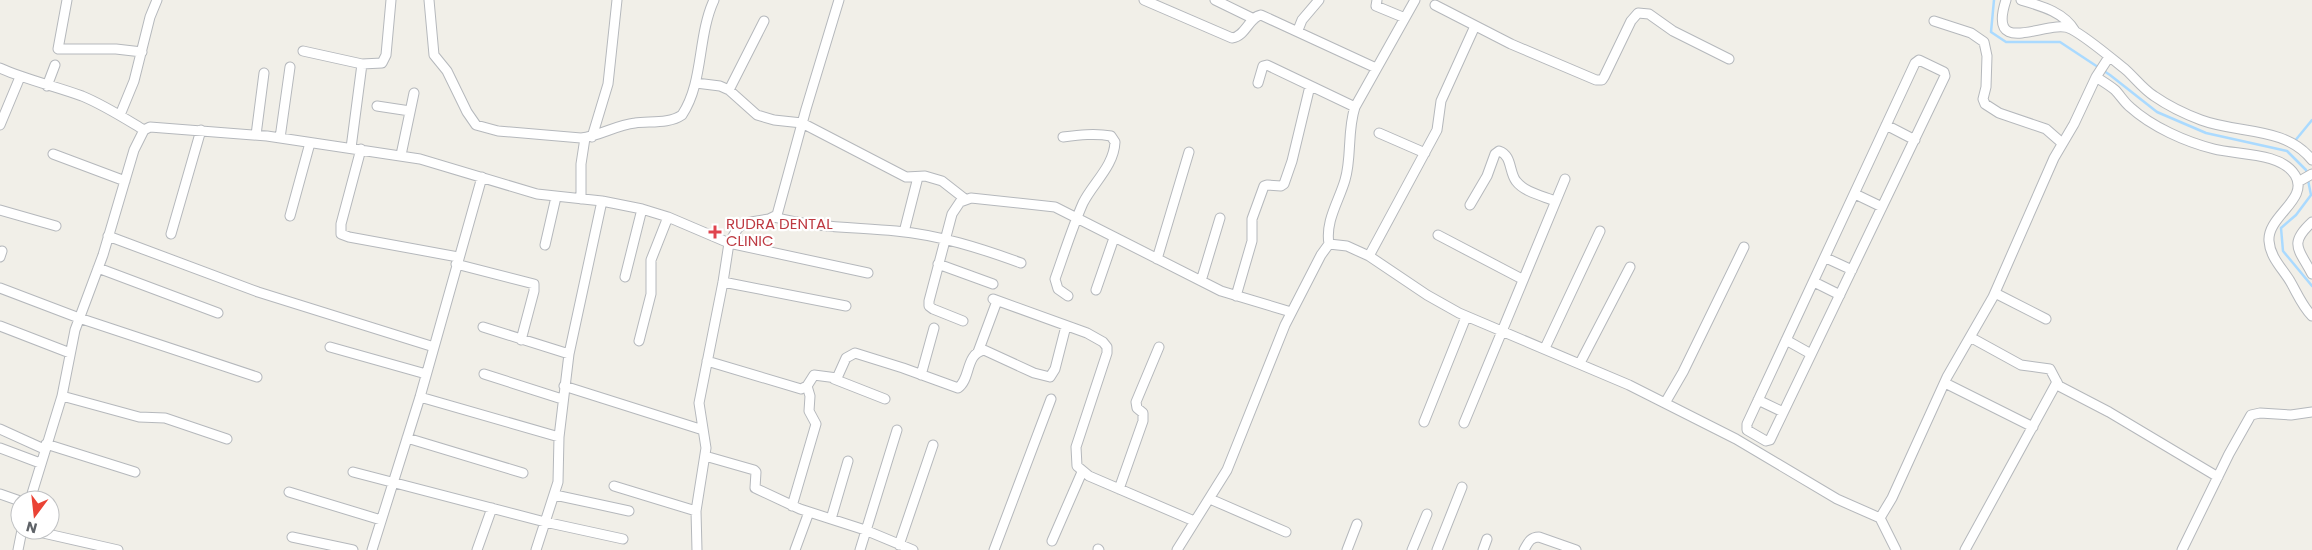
<svg xmlns="http://www.w3.org/2000/svg" width="2312" height="550" font-family="Poppins,sans-serif">
	<style>
		.lines { fill: none; stroke-linecap: round; stroke-linejoin: round }
		.stream { stroke: #aadaff; stroke-width: 2.5 }
		.minor-casing { stroke: #b5b8bc; stroke-width: 11 }
		.minor { stroke: #fff; stroke-width: 9 }
		.health-dot { fill: #e0444e; stroke: #fff; stroke-width: 2 }
		.labels { text-anchor: middle; dominant-baseline: central; stroke-width: 4.5; stroke-linejoin: round; paint-order: stroke }
		.health-label { font-size: 15px; fill: #be3a42; stroke: #fff; text-anchor: start }
	</style>
	<rect width="100%" height="100%" fill="#f1efe8"/>
	<g class="lines">
		<path class="stream" d="M1994,0L1991,32L2006,42H2060L2110,75L2157,112L2206,133L2287,151L2306,170L2311,195L2296,215L2281,228L2283,251L2312,286
			M2294,142L2312,120"/>
		<g class="minor-casing">
			<path id="minor" d="M67,0L58,49H116L142,52
				M429,0L434,55L447,71L467,112L476,125L498,131L581,138C600,136 616,125 635,123C650,121 669,124 682,115C704,82 697,37 714,0
				M1144,0L1232,38C1246,36 1249,17 1261,15L1376,68
				M1215,0L1254,19
				M1377,0L1376,6L1405,18
				M2006,0C1986,61 2050,17 2071,29C2088,38 2111,58 2126,70C2135,78 2143,89 2154,96C2167,105 2185,114 2201,120C2238,134 2285,126 2312,160
				M2021,0C2041,6 2064,12 2075,31
				M1435,5L1511,44L1596,80H1602L1604,77L1631,21L1638,13L1649,14L1673,31L1729,59
				M1934,21L1971,33L1984,42L1987,56L1986,87L1983,99L1985,104L1999,113L2046,129L2062,143
				M1298,30L1302,20L1319,0
				M303,51L362,64L382,63L386,55L391,0
				M2109,57L2096,77C2102,81 2109,85 2115,90C2120,95 2124,102 2130,107C2152,127 2186,142 2214,149C2237,155 2281,152 2295,175C2310,199 2267,216 2269,241C2270,257 2282,268 2290,281C2297,293 2302,306 2312,316
				M1919,60L1944,72L1945,76L1770,440L1766,441L1747,430V424L1915,63Z
				M0,68C27,80 55,86 82,96C104,105 124,118 144,130
				M696,83L720,86L729,90L757,115L774,120L802,123L906,177L925,176L942,181L965,199
				M1258,83L1263,66L1267,65L1355,107
				M47,86L55,65
				M729,90L764,21
				M377,106L410,111
				M120,115L134,81L150,17L157,0
				M0,125L20,77
				M1886,125L1915,140
				M1379,133L1425,153
				M256,135L264,73
				M592,137L608,84L617,0
				M1063,137C1079,135 1095,133 1111,136L1115,142C1114,166 1093,183 1083,203C1072,228 1064,254 1055,279L1058,289L1068,296
				M280,138L290,67
				M351,148L362,64
				M361,149L341,224V234L349,237L458,257
				M53,154L125,181
				M401,155L414,93
				M2298,182L2312,174
				M1855,194L1882,207
				M581,199V164L585,138
				M1470,205L1487,176L1495,154L1499,151C1512,155 1509,172 1516,181C1524,192 1543,196 1555,201
				M0,210L56,226
				M290,216L310,143
				M774,217C815,228 854,227 896,231C939,235 980,248 1021,263
				M2312,222C2288,244 2299,249 2312,274
				M904,232L918,177
				M171,234L201,130
				M1438,235L1522,279
				M108,236L258,292L434,347
				M1329,244C1325,221 1339,201 1345,180C1352,157 1347,131 1355,107L1415,0
				M545,245L556,197
				M1369,256L1437,130L1441,101L1475,26
				M0,257L2,251
				M1826,258L1852,270
				M1157,259L1189,152
				M456,264L534,284V291L521,340
				M938,264L993,284
				M98,268L218,313
				M625,277L642,209
				M1201,281L1220,218
				M723,282L846,306
				M1814,282L1840,295
				M0,288L79,318L257,377
				M1096,290L1114,238
				M1995,293L2046,319
				M1236,296L1252,241V219L1264,186L1267,185L1281,186L1284,184L1292,161L1310,86
				M993,299L1087,333L1103,342L1107,347V353L1076,447L1077,466L1089,476L1194,521
				M963,321L933,309L929,306V301L952,214L960,202L971,198L1055,207L1221,291L1291,312
				M0,326L70,353
				M483,327L569,354
				M1970,337L2021,365L2050,369L2059,386L2109,412L2218,477
				M1786,340L1811,354
				M639,341L651,294V260L668,217
				M330,347L426,374
				M1545,348L1600,231
				M978,352L997,301
				M707,361L801,389L807,386L814,375L837,378L846,358L855,353L903,368L958,388C971,379 965,354 984,350L1034,373L1050,377L1055,369L1066,326
				M1580,363L1630,267
				M484,374L562,399
				M921,375L934,328
				M834,379L885,399
				M1945,383L2033,427
				M564,386L703,430
				M62,396L139,417L165,418L227,439
				M420,397L559,437
				M1758,400L1783,412
				M1665,403L1683,372L1744,247
				M1424,422L1466,317
				M1464,423L1565,179
				M0,429L44,449
				M407,438L523,473
				M46,444L135,472
				M0,448L40,463
				M705,456L754,470L756,472L755,488L800,509L865,530L913,550
				M353,472L545,522L623,539
				M614,486L696,511
				M1119,489L1143,421V413L1137,408L1136,402L1159,347
				M289,492L381,520
				M0,494L20,501
				M555,495L629,511
				M1210,499L1286,532
				M30,500L62,396L75,330L103,255L134,150L144,130L150,127L267,136L420,159L537,194L602,201L642,209L668,217L729,243L868,273
				M792,506L816,424L809,411L810,396L807,386
				M1880,518L1892,498L1947,377L1993,297L2054,158L2074,124L2096,77
				M831,519L848,461
				M30,530L118,550
				M292,537L353,550
				M1052,541L1082,472
				M899,545L933,445
				M1098,549L1099,550
				M18,550L22,530
				M372,550L420,397L482,177
				M477,550L492,508
				M536,550L558,482L559,437L569,354L602,201
				M697,550L696,511L706,448L699,403L723,282L729,243L738,228L745,223L769,219L777,215L806,109L839,0
				M795,550L809,512
				M860,550L897,430
				M994,550L1051,399
				M1177,550L1227,470L1285,325L1321,255L1329,244L1347,246L1369,256L1427,295L1459,313L1629,385L1736,439L1837,499L1880,518L1896,550
				M1347,550L1357,524
				M1412,550L1427,514
				M1437,550L1462,487
				M1483,550L1487,539
				M1524,550C1528,543 1530,537 1539,537L1576,550
				M1965,550L2057,382
				M2182,550L2229,454L2251,415L2260,413L2291,415L2312,412"/>
		</g>
		<use href="#minor" class="minor"/>
	</g>
	<path class="health-dot" d="M712.5 224.5h5v5h5v5h-5v5h-5v-5h-5v-5h5z"/>
	<g class="labels">
		<g class="health-label">
			<text x="726" y="223">RUDRA DENTAL<tspan x="726" dy="17">CLINIC</tspan></text>
		</g>
	</g>
	<g transform="translate(35 515) rotate(195)"><circle r="24" fill="#ffffff" stroke="#bfc1c3"/>
	<path d="M0-4L9 19L0 12L-9 19Z" fill="#ea4335"/>
	<text y="-8" font-size="14" font-weight="bold" text-anchor="middle" fill="#5f6368">N</text>
	</g>
</svg>
